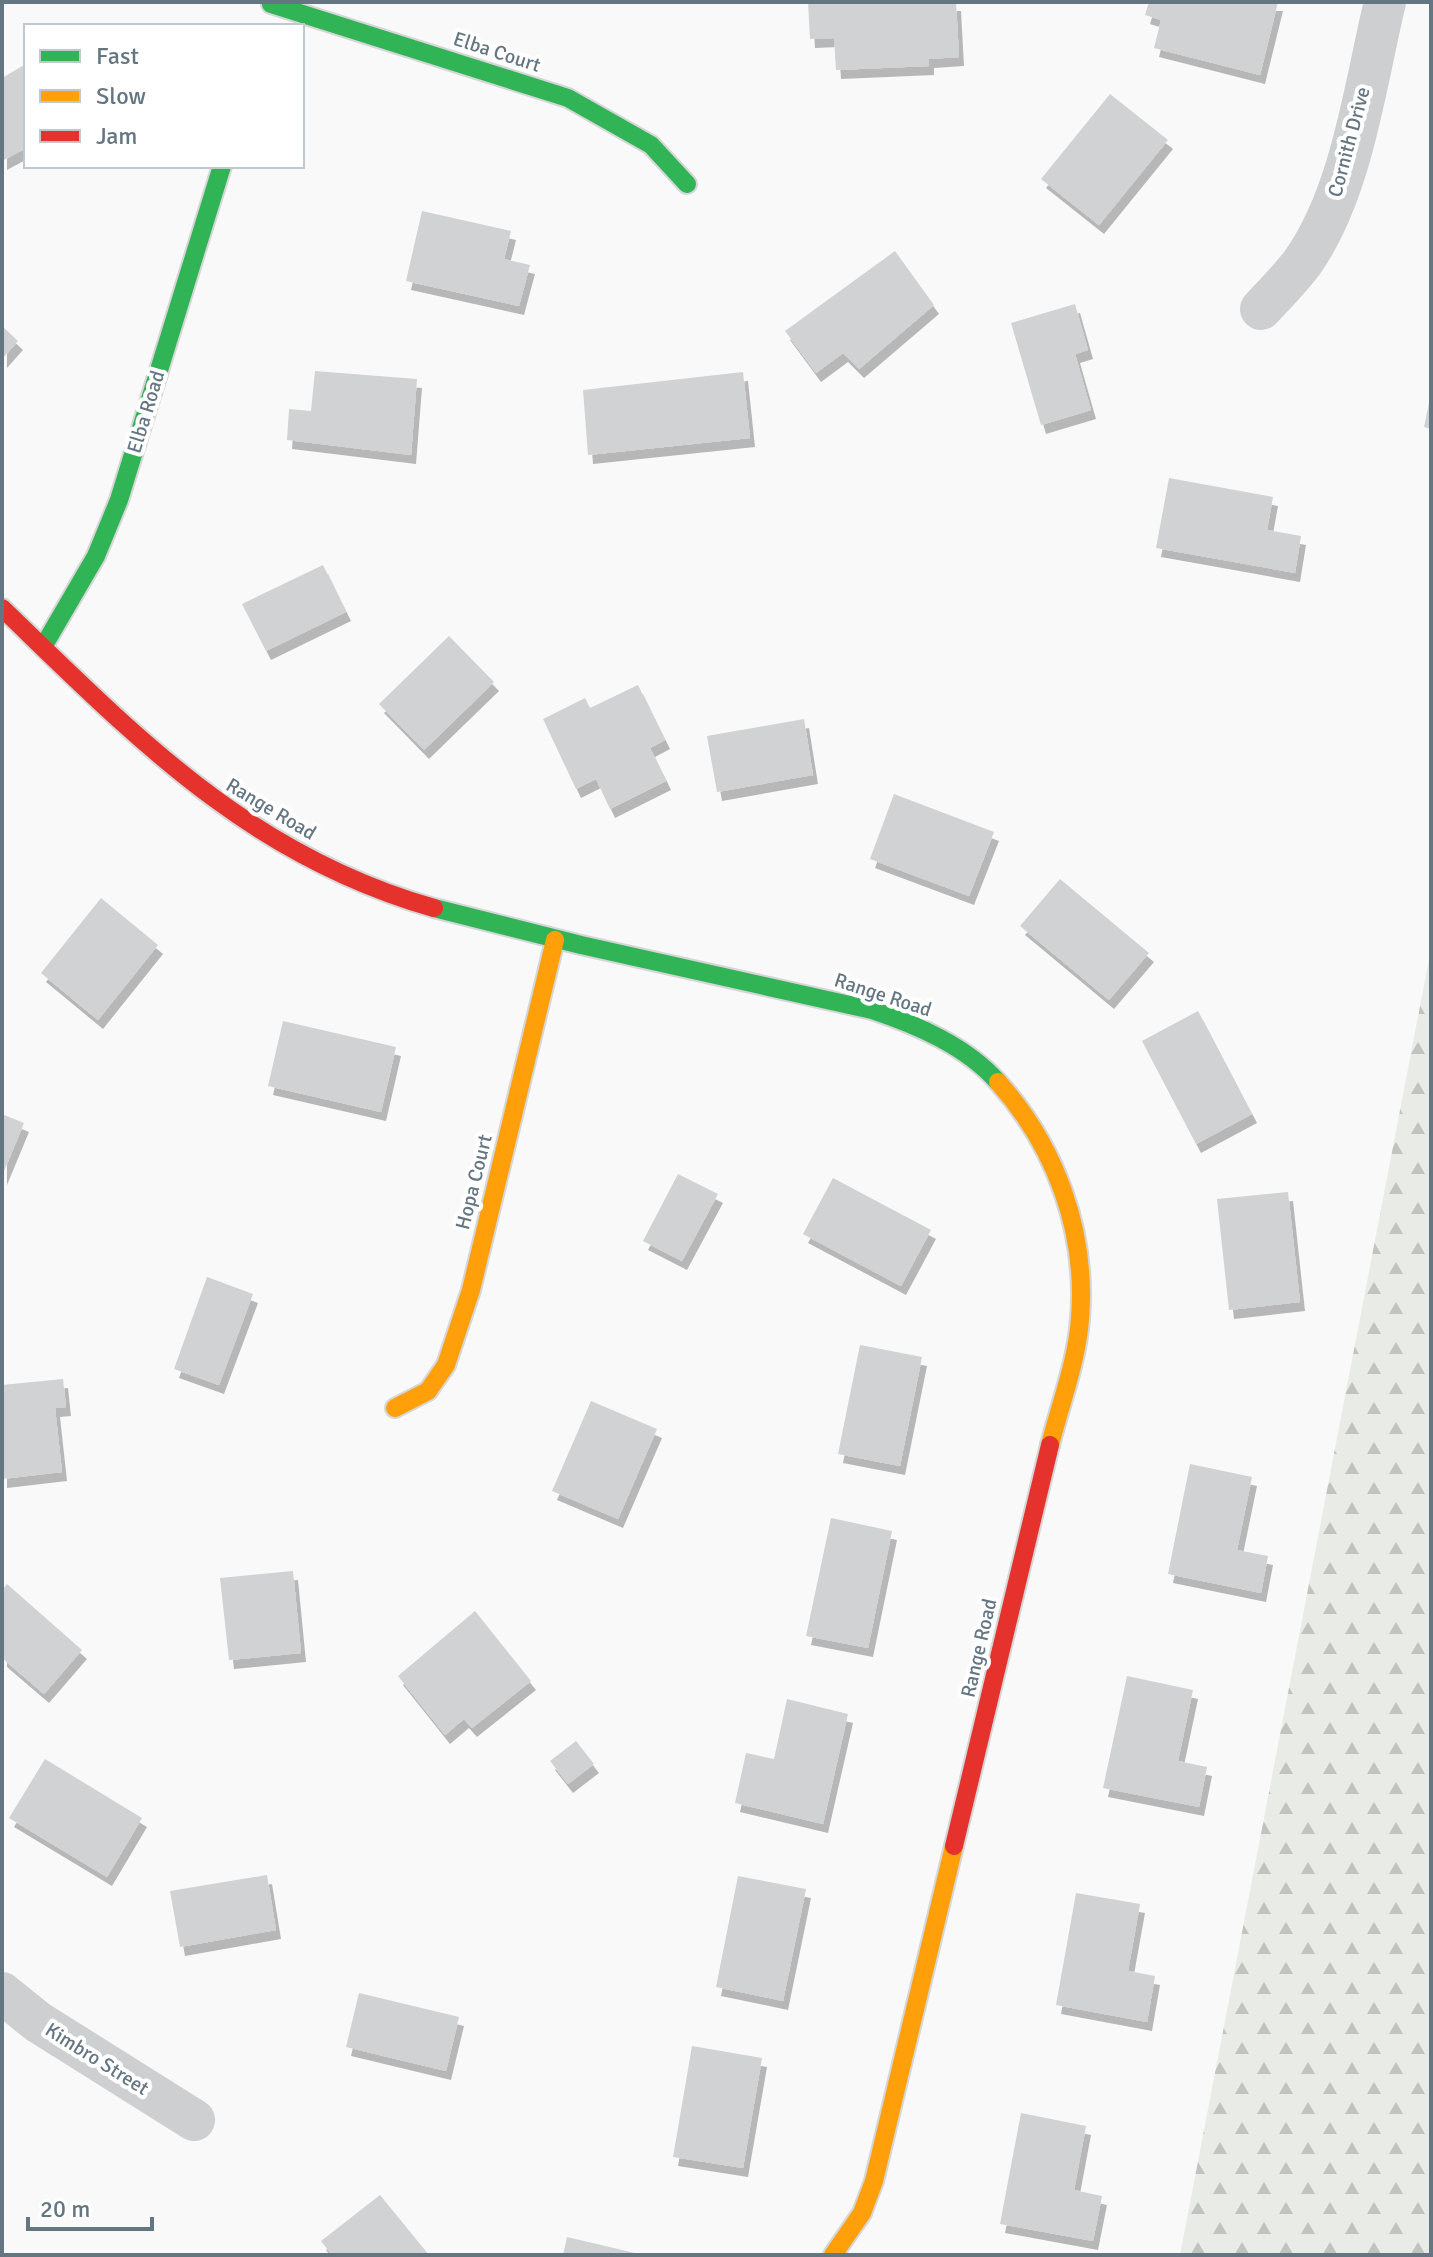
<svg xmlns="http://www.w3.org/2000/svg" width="1433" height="2257" font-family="Signika,sans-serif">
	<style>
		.forest { fill: url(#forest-firs) }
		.building { fill: #d0d2d3; filter: url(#shadow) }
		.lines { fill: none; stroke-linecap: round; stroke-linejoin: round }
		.fast-casing { stroke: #d5d6d7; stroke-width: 22 }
		.slow-casing { stroke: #d5d6d7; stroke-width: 22 }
		.jam-casing { stroke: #d5d6d7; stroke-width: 22 }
		.street { stroke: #cecfd0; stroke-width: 42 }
		.fast { stroke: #30b455; stroke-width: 18 }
		.slow { stroke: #ff9f0a; stroke-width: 18 }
		.jam { stroke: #e5322d; stroke-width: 18 }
		.labels { text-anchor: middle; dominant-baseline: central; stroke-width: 8; stroke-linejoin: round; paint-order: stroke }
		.street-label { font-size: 20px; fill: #657683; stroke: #fff }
	</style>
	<defs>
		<pattern id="forest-firs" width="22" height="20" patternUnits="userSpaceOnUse" patternTransform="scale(2)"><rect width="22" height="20" fill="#e8ebe6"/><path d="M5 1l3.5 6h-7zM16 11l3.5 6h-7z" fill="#c0c3c0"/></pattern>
		<filter id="shadow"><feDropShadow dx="5" dy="9" stdDeviation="0" flood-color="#0004"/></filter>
	</defs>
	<rect width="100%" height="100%" fill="#f9f9f9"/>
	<path class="forest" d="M1431,949V2255H1180Z"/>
	<path class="building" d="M808,2H956L959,57L929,59V66L836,70L834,38L810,39Z
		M1149,2H1278L1260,75L1154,48L1161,20L1145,15Z
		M26,64V148L2,161V78Z
		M1110,94L1168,140L1099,225L1041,179Z
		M422,211L511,231L504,259L530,265L519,306L406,281Z
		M895,251L934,305L859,369L843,353L816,373L785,331Z
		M1075,304L1088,350L1075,354L1091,410L1041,425L1011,323Z
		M2,326L18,341L2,359Z
		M315,371L417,379L411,455L287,440L289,409L311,411Z
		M743,372L750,438L588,455L583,390Z
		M1430,398H1431V429L1424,427Z
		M1169,478L1273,497L1267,530L1301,536L1295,573L1156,548Z
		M323,565L346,612L266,651L242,604Z
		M449,636L494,682L424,750L379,704Z
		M638,685L665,740L650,748L666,781L610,809L596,779L576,789L543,719L585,698L590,708Z
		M804,719L813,775L717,792L707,736Z
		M894,794L994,832L969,896L870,859Z
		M1060,879L1149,953L1109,1000L1020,926Z
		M101,898L158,945L98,1020L41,973Z
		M1198,1011L1252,1114L1196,1144L1142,1041Z
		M283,1021L396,1047L381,1112L268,1086Z
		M2,1114L24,1123L2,1176Z
		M678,1174L718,1194L682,1261L643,1241Z
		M833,1178L931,1230L901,1286L803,1234Z
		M1288,1192L1300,1302L1229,1310L1217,1199Z
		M207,1277L253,1294L219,1385L174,1369Z
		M860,1345L922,1357L900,1466L838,1454Z
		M63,1379L66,1407L55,1408L62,1472L2,1479V1385Z
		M591,1401L657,1429L618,1519L552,1491Z
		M1190,1464L1252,1477L1237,1550L1268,1556L1261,1593L1168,1574Z
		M831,1518L892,1531L868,1648L806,1636Z
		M293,1571L301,1653L229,1660L220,1578Z
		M7,1584L82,1650L44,1694L2,1658V1590Z
		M475,1611L531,1681L472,1728L464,1719L445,1735L398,1676Z
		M1127,1676L1193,1690L1178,1761L1207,1767L1199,1807L1103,1788Z
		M787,1699L848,1714L823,1824L735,1803L746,1753L774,1759Z
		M576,1741L594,1764L568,1784L550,1761Z
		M45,1759L142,1818L107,1877L9,1818Z
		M267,1875L276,1930L180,1947L170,1891Z
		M738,1876L806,1889L783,2001L716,1987Z
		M1076,1893L1140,1904L1128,1971L1155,1976L1147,2022L1056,2005Z
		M359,1993L459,2017L446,2071L346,2047Z
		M692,2046L762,2058L743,2168L673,2157Z
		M1021,2113L1086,2126L1074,2190L1102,2196L1093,2241L1000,2224Z
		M380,2195L429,2255H332L321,2241Z
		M567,2237L639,2254L638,2255H563Z"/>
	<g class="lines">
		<g class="fast-casing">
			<path id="fast" d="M271,4L568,98L651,145L687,184
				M43,647L96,556L119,500L222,166
				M434,908L581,945L872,1010C917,1025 966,1046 998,1082"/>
		</g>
		<g class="slow-casing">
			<path id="slow" d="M998,1082C1056,1147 1087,1232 1080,1319C1077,1361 1060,1405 1050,1445
				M395,1408L428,1391L446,1365L471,1290L555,940
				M833,2255L862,2213L874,2181L954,1846"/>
		</g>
		<g class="jam-casing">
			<path id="jam" d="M2,608C136,737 248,855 434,908
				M954,1846L1050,1445"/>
		</g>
		<path class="street" d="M1261,309C1275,294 1290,279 1302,263C1352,193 1365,85 1385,2
			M2,1993L38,2022L194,2120"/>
		<use href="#fast" class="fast"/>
		<use href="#slow" class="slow"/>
		<use href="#jam" class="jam"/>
	</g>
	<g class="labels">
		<g class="street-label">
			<text transform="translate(497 52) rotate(18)">Elba Court</text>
			<text transform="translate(1349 142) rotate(-75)">Cornith Drive</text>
			<text transform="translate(146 412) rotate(-73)">Elba Road</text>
			<text transform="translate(271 809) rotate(31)">Range Road</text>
			<text transform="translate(883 995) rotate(18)">Range Road</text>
			<text transform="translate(474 1182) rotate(-76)">Hopa Court</text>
			<text transform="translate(979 1648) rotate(-77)">Range Road</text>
			<text transform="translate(97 2059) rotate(32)">Kimbro Street</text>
		</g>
	</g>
	<rect width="1433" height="2257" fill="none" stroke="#657683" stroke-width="8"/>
	<rect x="24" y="24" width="280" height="144" fill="#ffffff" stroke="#c1c8cd" stroke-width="2"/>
	<rect x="40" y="50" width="40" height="12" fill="#30b455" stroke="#c1c8cd" stroke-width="2"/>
	<text x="96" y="64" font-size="24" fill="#657683">Fast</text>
	<rect x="40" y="90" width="40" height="12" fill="#ff9f0a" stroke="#c1c8cd" stroke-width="2"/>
	<text x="96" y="104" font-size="24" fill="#657683">Slow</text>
	<rect x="40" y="130" width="40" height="12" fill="#e5322d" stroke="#c1c8cd" stroke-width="2"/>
	<text x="96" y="144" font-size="24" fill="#657683">Jam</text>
	<path d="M28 2217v12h124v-12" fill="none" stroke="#657683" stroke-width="4"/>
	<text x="40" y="2217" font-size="24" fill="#657683" stroke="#ffffff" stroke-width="6" paint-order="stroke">20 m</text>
</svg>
